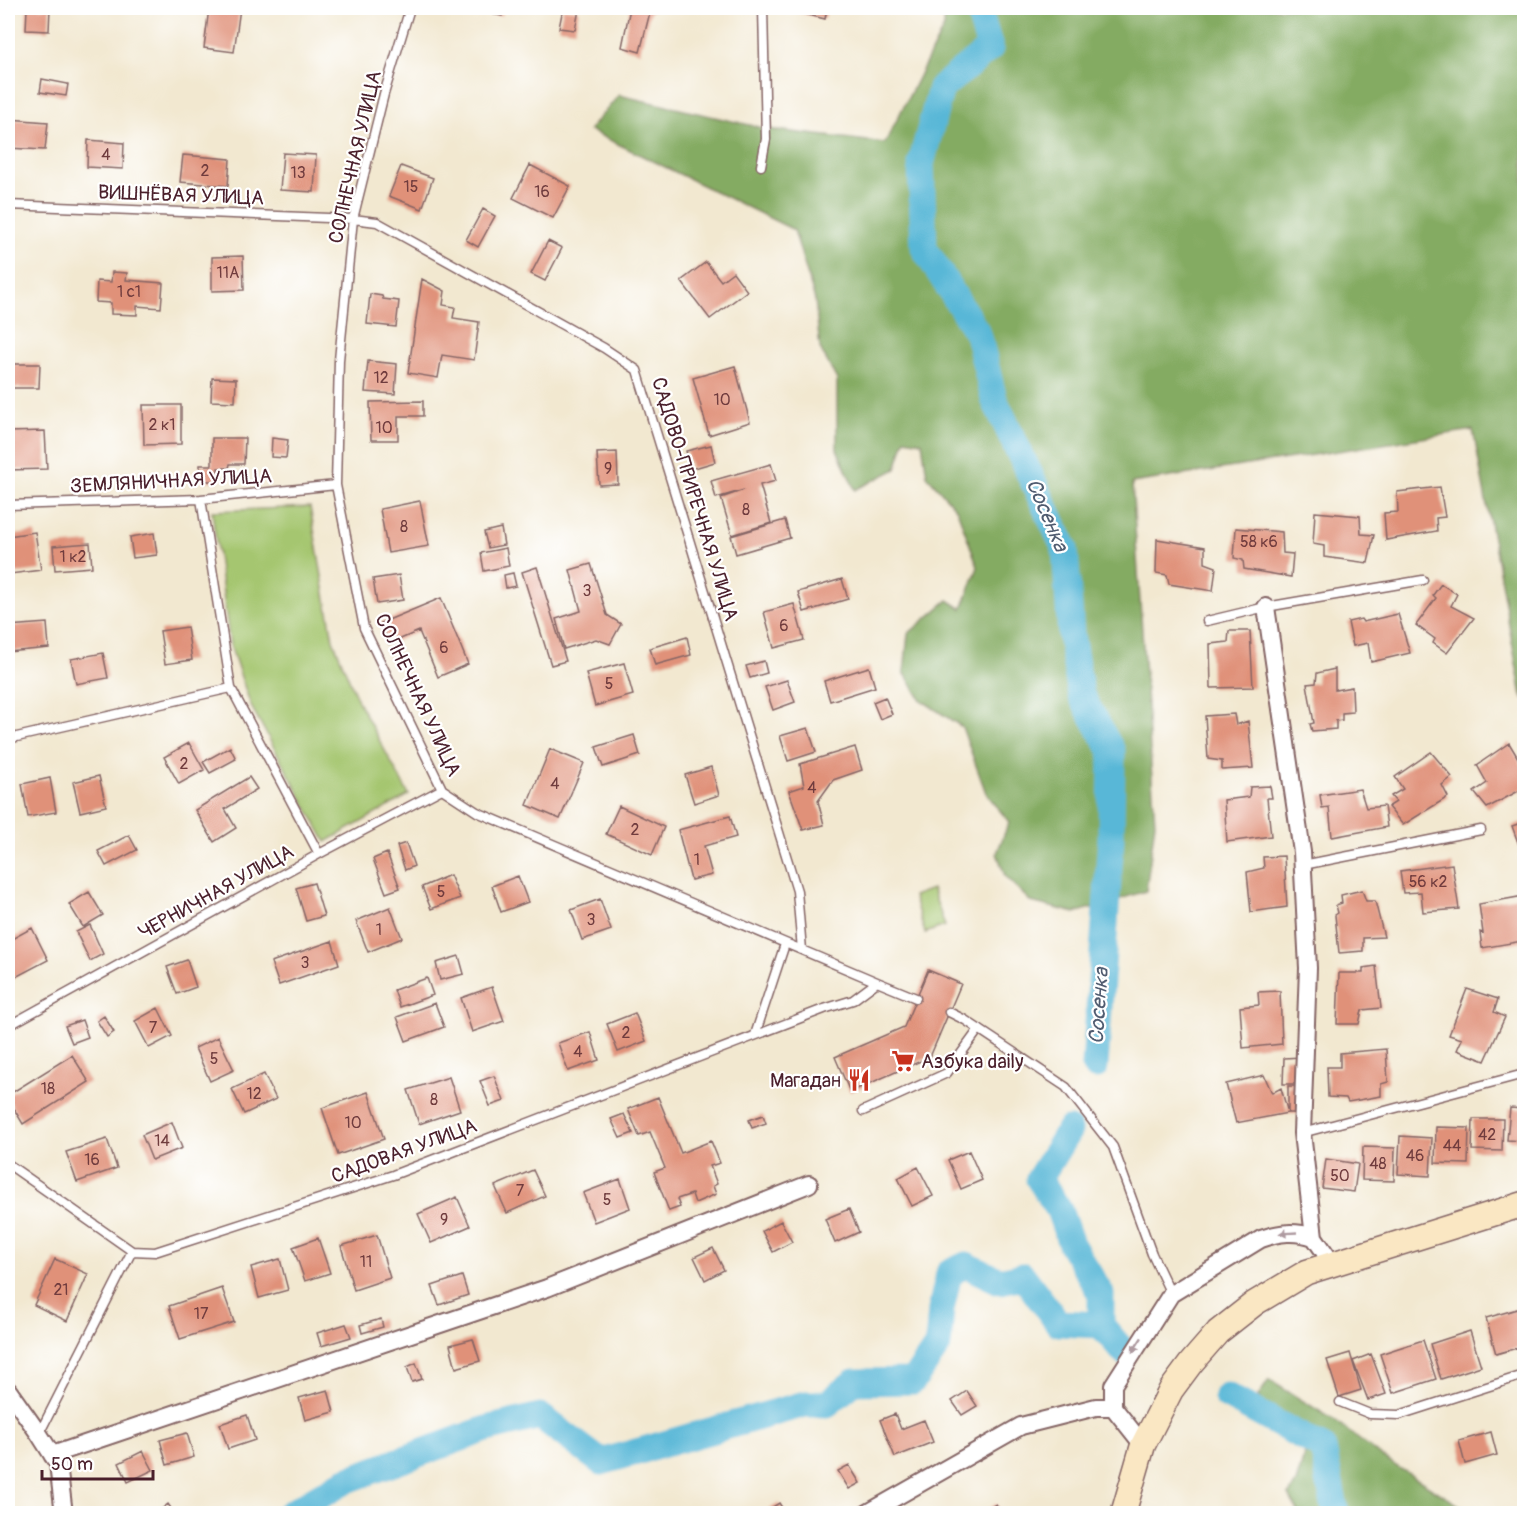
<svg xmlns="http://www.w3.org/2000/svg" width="1532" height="1521" font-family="Pangolin,sans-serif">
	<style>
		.green { fill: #a5c66f; stroke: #78724d; stroke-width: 1.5 }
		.forest { fill: #84ab62; stroke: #676546; stroke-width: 1.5 }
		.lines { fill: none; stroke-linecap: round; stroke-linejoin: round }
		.river { stroke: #59b7d7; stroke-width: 27 }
		.building { fill: #e09179 }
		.lane-casing { stroke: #856565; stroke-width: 11 }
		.street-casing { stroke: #856565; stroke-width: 20 }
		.secondary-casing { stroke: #856565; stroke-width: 27 }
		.lane { stroke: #fff; stroke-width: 8 }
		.street { stroke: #fff; stroke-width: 16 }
		.secondary { stroke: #fae7c3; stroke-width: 24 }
		.oneway { fill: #ae9aa0 }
		.labels { text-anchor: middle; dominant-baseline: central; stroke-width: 4.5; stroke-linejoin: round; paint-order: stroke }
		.number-label { font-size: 16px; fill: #703c3e }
		.street-label { font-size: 20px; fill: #4a1f2b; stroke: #fff }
		.poi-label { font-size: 20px; fill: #4a1f2b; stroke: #fff; text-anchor: start }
		.water-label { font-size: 21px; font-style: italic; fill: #505c70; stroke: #fff }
	</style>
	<rect width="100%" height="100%" fill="#fff"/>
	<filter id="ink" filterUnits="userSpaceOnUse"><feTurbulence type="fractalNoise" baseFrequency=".0167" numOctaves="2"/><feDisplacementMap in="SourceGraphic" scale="12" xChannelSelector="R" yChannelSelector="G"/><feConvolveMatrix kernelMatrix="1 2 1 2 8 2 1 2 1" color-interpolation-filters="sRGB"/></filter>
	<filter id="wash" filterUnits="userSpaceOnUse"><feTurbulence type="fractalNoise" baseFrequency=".008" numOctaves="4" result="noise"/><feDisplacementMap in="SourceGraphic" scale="24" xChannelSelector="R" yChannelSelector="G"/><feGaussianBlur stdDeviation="1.35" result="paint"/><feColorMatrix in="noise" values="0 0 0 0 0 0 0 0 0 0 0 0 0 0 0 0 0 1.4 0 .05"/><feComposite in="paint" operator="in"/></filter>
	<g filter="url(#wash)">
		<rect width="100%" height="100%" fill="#f2e8d0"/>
		<path class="green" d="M310,507L333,640L358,701L409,795L326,842L251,706L230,645L212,511Z
			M932,889L945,926L925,933L913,896Z"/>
		<path class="forest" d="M945,8H1524V700L1522,696L1473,430L1132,483L1155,823L1146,891L1075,913L1031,902L1005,876L997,853L1009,822L986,793L962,727L921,700L904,672L908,634L948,600L962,609L978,567L957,510L927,476L922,442L905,439L896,469L855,490L837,449V380L820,348L815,300L794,230L589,130L619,95L767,129L885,143L944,27Z
			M1269,1380L1331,1418L1383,1458L1472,1513H1299L1289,1495L1296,1483L1306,1450L1271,1422L1258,1396Z"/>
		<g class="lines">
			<path class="river" d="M978,8L990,48L941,88L921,164L924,248L978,334L994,399L1065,549L1071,635L1081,695L1112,751L1111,838L1095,1066
				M1069,1130L1039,1179L1059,1210L1071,1244L1101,1294V1325L1124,1352
				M1227,1396L1323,1448L1336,1514
				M289,1514L347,1480L486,1429L540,1416L601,1462L805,1404H827L854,1382L913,1381L938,1345L941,1310L949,1273L966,1265L1000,1281L1023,1276L1058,1323L1101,1325"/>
		</g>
		<g id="blocks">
			<path class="building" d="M27,8H50L49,31L26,30Z
				M209,8H240L234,52L204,48Z
				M484,8H503L502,16L483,13Z
				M563,8L579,10L575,30L559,28Z
				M630,8H657L650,12L640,52L622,47Z
				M793,8H827L825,19L792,11Z
				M42,79L68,84L66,96L40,92Z
				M8,119L48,122L45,150L8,148Z
				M88,140L124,143L123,169L87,167Z
				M283,153L316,155L314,192L280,190Z
				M183,155L230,159L228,186L180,182Z
				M530,165L570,186L553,218L513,198Z
				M401,166L433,178L422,209L389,196Z
				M483,209L495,216L478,247L466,240Z
				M548,241L562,248L545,281L531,274Z
				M243,256L244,290L212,291V257Z
				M706,262L721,281L733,272L747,291L710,319L681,281Z
				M112,272L127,273L126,280L163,283L161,308L137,306V315L111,314V303L96,302L97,281L111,282Z
				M422,279L445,291L443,305L455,307L453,318L479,322L474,360L442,355L438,378L408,373Z
				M370,294L382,296L383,299L399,301L396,327L367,324Z
				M368,361L397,364L395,394L365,392Z
				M10,364H40L39,388H10Z
				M735,366L750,422L709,435L693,378Z
				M212,378L236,379L235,402L211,401Z
				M423,401V416H398V440H371L370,402Z
				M143,405H181V444L144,445Z
				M45,431L47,469L8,470V432Z
				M212,438H245L244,464H230L229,468H218V481H200V465H212Z
				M272,438L288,440L286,458L271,457Z
				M711,445L715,462L691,469L686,451Z
				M617,452L618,484L599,485L597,453Z
				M771,464L776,481L760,485L771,523L732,535L721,498L744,490L716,498L711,481Z
				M1440,487L1445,517L1436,518L1437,531L1386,540L1384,513L1398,512L1397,492Z
				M420,501L429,546L388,553L380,509Z
				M1315,512L1360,516L1361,534L1374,535L1368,563L1324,557V546L1313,544Z
				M785,520L790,538L736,554L731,536Z
				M501,528L504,545L488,548L484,532Z
				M1236,528L1282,532L1283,553L1293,554L1291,577L1244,569L1243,560L1234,558Z
				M35,532L41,570L10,574L8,556V536Z
				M154,533L157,555L133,558L130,537Z
				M1157,539L1205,547V563L1216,567L1213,591L1169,584L1167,575L1156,573Z
				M90,543L92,567L55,570L53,546Z
				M506,548L509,566L484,571L481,553Z
				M591,564L607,615L621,624L610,644L596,639L564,649L556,619L581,611L570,570Z
				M537,567L566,661L551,665L522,572Z
				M513,573L516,586L506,588L504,575Z
				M399,575L403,600L377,604L373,579Z
				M842,579L848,599L804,612L798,592Z
				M1441,584L1457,594L1451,606L1474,618L1447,653L1433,643L1435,639L1416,625L1436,598L1433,595Z
				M441,598L468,664L438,677L419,631L389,644L381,623Z
				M794,604L804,640L774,648L764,612Z
				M1398,614L1410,653L1371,662L1368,643L1353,646L1348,622L1361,619L1363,622Z
				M47,623L49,648L8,652V626Z
				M187,627L192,660L165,664L160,631Z
				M1229,631H1250L1253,687L1211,688L1210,644L1228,642Z
				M687,637L691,655L655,665L650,648Z
				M103,653L108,678L76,684L71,659Z
				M764,661L767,673L750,678L746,666Z
				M624,663L633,695L595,706L586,673Z
				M869,667L875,687L830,701L824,681Z
				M1335,669V690L1352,687L1353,712L1342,713V720L1336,721V729L1312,731L1310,724L1314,723L1307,684L1316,683L1317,673Z
				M787,680L795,702L773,710L765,687Z
				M885,697L892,714L880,719L873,702Z
				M1234,714L1236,725L1248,721L1253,768L1222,770V761L1208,759L1205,716Z
				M808,728L816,752L788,761L780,736Z
				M634,735L640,755L603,767L596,747Z
				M189,743L204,770L179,784L164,757Z
				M1509,743L1524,768V788L1487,808L1474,792L1487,783L1477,765Z
				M230,747L236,759L210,773L203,762Z
				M855,747L862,770L833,780L818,801L824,825L803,830L789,791L804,786L800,764Z
				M550,749L584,763L560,819L527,805Z
				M1431,752L1452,777L1442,785L1448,797L1403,825L1388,807L1396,802L1391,796L1403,789L1395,777Z
				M711,767L719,795L694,803L685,775Z
				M99,776L106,806L80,812L73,782Z
				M249,777L257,789L225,809L236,828L214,842L195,810Z
				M50,778L56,812L28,817L22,784Z
				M1270,786L1272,798H1267L1271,836L1227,842L1224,800L1249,797L1250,787Z
				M1360,789L1366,808L1384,806L1387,827L1332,837L1329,807L1322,808L1320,795Z
				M619,806L664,827L652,855L606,834Z
				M730,816L736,837L704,846L712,875L691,880L678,830Z
				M1524,822V859L1512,826Z
				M129,835L137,850L106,866L98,851Z
				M406,843L414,866L405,870L397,846Z
				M387,853L400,888L386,893L373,859Z
				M1284,856L1287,907L1251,912L1247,872L1264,868L1263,857Z
				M1452,864L1459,909L1423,912L1421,892L1403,893L1400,871Z
				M450,875L460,898L431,909L422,887Z
				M518,876L528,902L501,912L492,886Z
				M314,883L324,916L306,921L296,888Z
				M1362,890L1366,901H1375L1384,937L1363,938V951L1339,953L1335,915L1338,913L1336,905L1342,903L1341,895Z
				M89,892L103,915L83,927L69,904Z
				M1524,896V915L1520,916L1523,941L1482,948L1480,932L1483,933L1479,904Z
				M600,899L611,930L582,940L571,910Z
				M390,907L402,938L368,952L356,921Z
				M90,925L103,954L90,961L76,932Z
				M32,928L48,960L8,981V941Z
				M332,941L339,964L279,985L271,962Z
				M459,956L464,974L440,980L436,963Z
				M187,960L196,987L177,994L167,967Z
				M1376,966L1381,1008L1362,1010L1359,1024H1337L1339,973H1363V968Z
				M928,970L961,984L930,1057L850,1092L835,1057L904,1027Z
				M427,978L433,995L400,1007L394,990Z
				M492,987L504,1021L472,1032L461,998Z
				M1467,989L1498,999L1494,1012L1505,1017L1485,1061L1457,1050L1462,1039L1449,1035Z
				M1280,991L1282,1044L1243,1048L1240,1007L1259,1005L1258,992Z
				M435,1003L444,1027L406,1041L397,1017Z
				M158,1008L172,1036L149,1048L135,1021Z
				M635,1013L646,1041L618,1052L607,1024Z
				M104,1016L114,1032L107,1037L97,1021Z
				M82,1020L88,1037L72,1043L65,1026Z
				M590,1032L599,1060L568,1071L558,1043Z
				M218,1037L234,1070L210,1081L195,1048Z
				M1386,1049L1388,1082L1381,1084V1096L1348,1102L1346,1098L1328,1097L1327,1067H1340V1053Z
				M72,1055L89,1082L23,1124L8,1099V1095Z
				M1302,1057L1301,1084H1283L1284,1058Z
				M264,1074L276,1099L244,1114L232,1089Z
				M1264,1075L1272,1093L1281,1088L1288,1113L1236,1123L1226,1084Z
				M494,1076L504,1101L490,1106L480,1081Z
				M449,1077L460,1110L419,1124L408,1090Z
				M1288,1086H1301L1300,1113H1288Z
				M368,1092L384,1139L338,1155L322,1108Z
				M658,1097L681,1153L711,1141L720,1163L710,1166L717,1184L713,1186L716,1194L695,1203L692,1194L677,1199L680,1207L669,1211L654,1172L665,1168L650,1132L639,1136L628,1109Z
				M1510,1108L1524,1109V1141L1507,1140Z
				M624,1114L633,1133L620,1138L611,1119Z
				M763,1115L766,1123L752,1128L749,1120Z
				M1473,1119H1503L1502,1151L1472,1150Z
				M172,1122L182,1148L152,1160L142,1135Z
				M1436,1127L1469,1128L1468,1164L1435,1163Z
				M1400,1136L1432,1138L1430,1176L1398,1174Z
				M107,1139L117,1168L77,1182L66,1152Z
				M1363,1147L1395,1148L1394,1181L1362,1180Z
				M969,1151L982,1180L961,1189L948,1160Z
				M1326,1159L1358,1164L1354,1192L1322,1188Z
				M918,1167L933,1196L912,1206L898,1178Z
				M533,1170L545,1196L507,1213L495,1186Z
				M620,1179L630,1208L594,1222L583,1193Z
				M457,1197L470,1226L431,1243L418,1214Z
				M849,1209L859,1232L835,1243L825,1219Z
				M781,1221L792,1242L773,1252L762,1231Z
				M377,1235L390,1278L354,1290L341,1246Z
				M318,1238L330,1273L305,1281L293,1247Z
				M713,1248L724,1270L705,1280L694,1257Z
				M55,1259L88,1274L67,1321L34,1305Z
				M280,1259L288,1290L259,1298L251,1267Z
				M462,1276L468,1295L439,1305L432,1286Z
				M222,1288L234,1322L180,1339L169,1306Z
				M1524,1307V1346L1496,1354L1486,1318Z
				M381,1319L383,1327L362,1333L360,1325Z
				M346,1324L351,1337L321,1346L317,1333Z
				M1470,1331L1481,1366L1441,1379L1430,1344Z
				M473,1339L480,1361L456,1368L450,1345Z
				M1423,1340L1436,1379L1393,1393L1380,1354Z
				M1350,1353L1361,1390L1339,1397L1327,1360Z
				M1371,1354L1386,1394L1368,1400L1353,1361Z
				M416,1363L422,1379L412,1382L407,1367Z
				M328,1390L334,1412L305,1420L299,1398Z
				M967,1391L977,1406L962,1415L952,1401Z
				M895,1414L901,1429L924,1420L933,1442L895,1457L880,1420Z
				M247,1415L255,1440L228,1449L220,1424Z
				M1491,1432L1497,1455L1465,1464L1459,1441Z
				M187,1433L194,1457L167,1465L160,1440Z
				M143,1451L153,1470L128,1482L119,1463Z
				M849,1465L860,1483L849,1489L838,1471Z
				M779,1503L786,1514H762Z
				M168,1504L175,1514H155Z
				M996,1504L1002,1514H979Z"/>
		</g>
	</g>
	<g filter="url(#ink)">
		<use href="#blocks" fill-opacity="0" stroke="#856565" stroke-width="1.5"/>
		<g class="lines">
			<g class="lane-casing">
				<path id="lane" d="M410,8L384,94L353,219L339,360L336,485L364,628L442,789L477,812L877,982
					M761,166L766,139L763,8
					M8,205L353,219L377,222L604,348L637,370L797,891L802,950
					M201,499L231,688L319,854
					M8,505L201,499L336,485
					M1207,621L1266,607L1423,580
					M8,739L231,688
					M1303,865L1481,830
					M949,1012L965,1020L1066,1087L1113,1147L1152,1254L1171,1294
					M8,1026L319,854L442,789
					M755,1035L785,944
					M863,1111L947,1073L979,1029
					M1302,1133L1524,1074
					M8,1164L132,1251L155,1252L393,1175L824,1009L853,1000L877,982L916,998
					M1340,1402L1370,1414L1399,1415L1524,1375
					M39,1434L132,1251"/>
			</g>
			<g class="street-casing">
				<path id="street" d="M1266,607L1302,852L1308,968L1302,1133L1314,1237
					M8,1390L39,1434L58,1464L64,1514
					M1143,1445L1113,1407V1385L1171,1294L1261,1239C1280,1232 1295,1231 1314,1237L1332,1263
					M52,1455L547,1288L809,1184
					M866,1514L1021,1426L1096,1407H1113"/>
			</g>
			<g class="secondary-casing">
				<path id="secondary" d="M1123,1514L1143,1445L1171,1390L1191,1363L1218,1332L1255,1303L1307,1272L1524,1204"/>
			</g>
			<use href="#lane" class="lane"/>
			<use href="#street" class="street"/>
			<use href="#secondary" class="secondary"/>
		</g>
		<defs><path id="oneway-solid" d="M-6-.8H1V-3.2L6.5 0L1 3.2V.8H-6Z" transform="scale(1.5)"/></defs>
		<g class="oneway">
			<use href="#oneway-solid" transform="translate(1288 1233) rotate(177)"/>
			<use href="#oneway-solid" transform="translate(1137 1345) rotate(123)"/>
		</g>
	</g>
	<defs>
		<g id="supermarket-bare" transform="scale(1.8)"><path d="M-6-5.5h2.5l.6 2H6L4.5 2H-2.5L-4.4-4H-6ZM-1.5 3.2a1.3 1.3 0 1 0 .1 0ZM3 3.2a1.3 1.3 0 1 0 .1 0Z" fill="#c8321e" stroke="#fff" stroke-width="2.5" paint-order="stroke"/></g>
		<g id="restaurant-bare" transform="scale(1.8)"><path d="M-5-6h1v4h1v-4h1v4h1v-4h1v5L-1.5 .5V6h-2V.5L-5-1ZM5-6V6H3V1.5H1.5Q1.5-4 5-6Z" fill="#c8321e" stroke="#fff" stroke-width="2.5" paint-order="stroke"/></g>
	</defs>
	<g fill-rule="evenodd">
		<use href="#supermarket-bare" x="903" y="1061"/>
		<use href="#restaurant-bare" x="859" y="1080"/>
	</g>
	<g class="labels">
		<g class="number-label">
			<text x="106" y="155">4</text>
			<text x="205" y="171">2</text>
			<text x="298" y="173">13</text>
			<text x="411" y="187">15</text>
			<text x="542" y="192">16</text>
			<text x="228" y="273">11А</text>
			<text x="129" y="292">1 с1</text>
			<text x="381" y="378">12</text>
			<text x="722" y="400">10</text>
			<text x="162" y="425">2 к1</text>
			<text x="384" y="428">10</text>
			<text x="608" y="469">9</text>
			<text x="746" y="510">8</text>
			<text x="404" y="527">8</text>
			<text x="1259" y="542">58 к6</text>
			<text x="73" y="557">1 к2</text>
			<text x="587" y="591">3</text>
			<text x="784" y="626">6</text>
			<text x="444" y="648">6</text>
			<text x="609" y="684">5</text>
			<text x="184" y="764">2</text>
			<text x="555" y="784">4</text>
			<text x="812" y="788">4</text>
			<text x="635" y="830">2</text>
			<text x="697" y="860">1</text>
			<text x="1428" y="882">56 к2</text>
			<text x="441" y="892">5</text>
			<text x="591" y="920">3</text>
			<text x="379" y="930">1</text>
			<text x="305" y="963">3</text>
			<text x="153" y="1028">7</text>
			<text x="626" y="1033">2</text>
			<text x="578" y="1052">4</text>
			<text x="214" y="1059">5</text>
			<text x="48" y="1089">18</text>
			<text x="254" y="1094">12</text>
			<text x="434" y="1100">8</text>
			<text x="353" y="1123">10</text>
			<text x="1487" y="1135">42</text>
			<text x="162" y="1141">14</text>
			<text x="1452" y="1146">44</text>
			<text x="1415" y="1156">46</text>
			<text x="92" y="1160">16</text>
			<text x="1378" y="1164">48</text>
			<text x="1340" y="1176">50</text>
			<text x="520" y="1191">7</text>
			<text x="607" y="1200">5</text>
			<text x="444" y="1220">9</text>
			<text x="366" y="1262">11</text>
			<text x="61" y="1290">21</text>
			<text x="201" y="1314">17</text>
		</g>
		<g class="street-label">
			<text transform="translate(355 157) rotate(-77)">СОЛНЕЧНАЯ УЛИЦА</text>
			<text transform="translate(181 195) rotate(2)">ВИШНЁВАЯ УЛИЦА</text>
			<text transform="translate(171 481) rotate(-3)">ЗЕМЛЯНИЧНАЯ УЛИЦА</text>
			<text transform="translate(695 499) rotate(73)">САДОВО-ПРИРЕЧНАЯ УЛИЦА</text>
			<text transform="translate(418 695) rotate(65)">СОЛНЕЧНАЯ УЛИЦА</text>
			<text transform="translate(216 892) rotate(-29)">ЧЕРНИЧНАЯ УЛИЦА</text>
			<text transform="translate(404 1151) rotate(-20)">САДОВАЯ УЛИЦА</text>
		</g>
		<g class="poi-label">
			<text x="921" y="1061">Азбука daily</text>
			<text x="841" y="1080" text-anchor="end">Магадан</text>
		</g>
		<g class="water-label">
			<text transform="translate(1047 515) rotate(67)">Сосенка</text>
			<text transform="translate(1099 1006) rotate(-86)">Сосенка</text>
		</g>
	</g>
	<rect width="1532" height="1521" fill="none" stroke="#fff" stroke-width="30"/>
	<path d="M42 1470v9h111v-9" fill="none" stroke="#4a1f2b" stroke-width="3"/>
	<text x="51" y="1470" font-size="18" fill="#4a1f2b" stroke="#ffffff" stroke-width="4.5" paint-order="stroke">50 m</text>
</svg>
